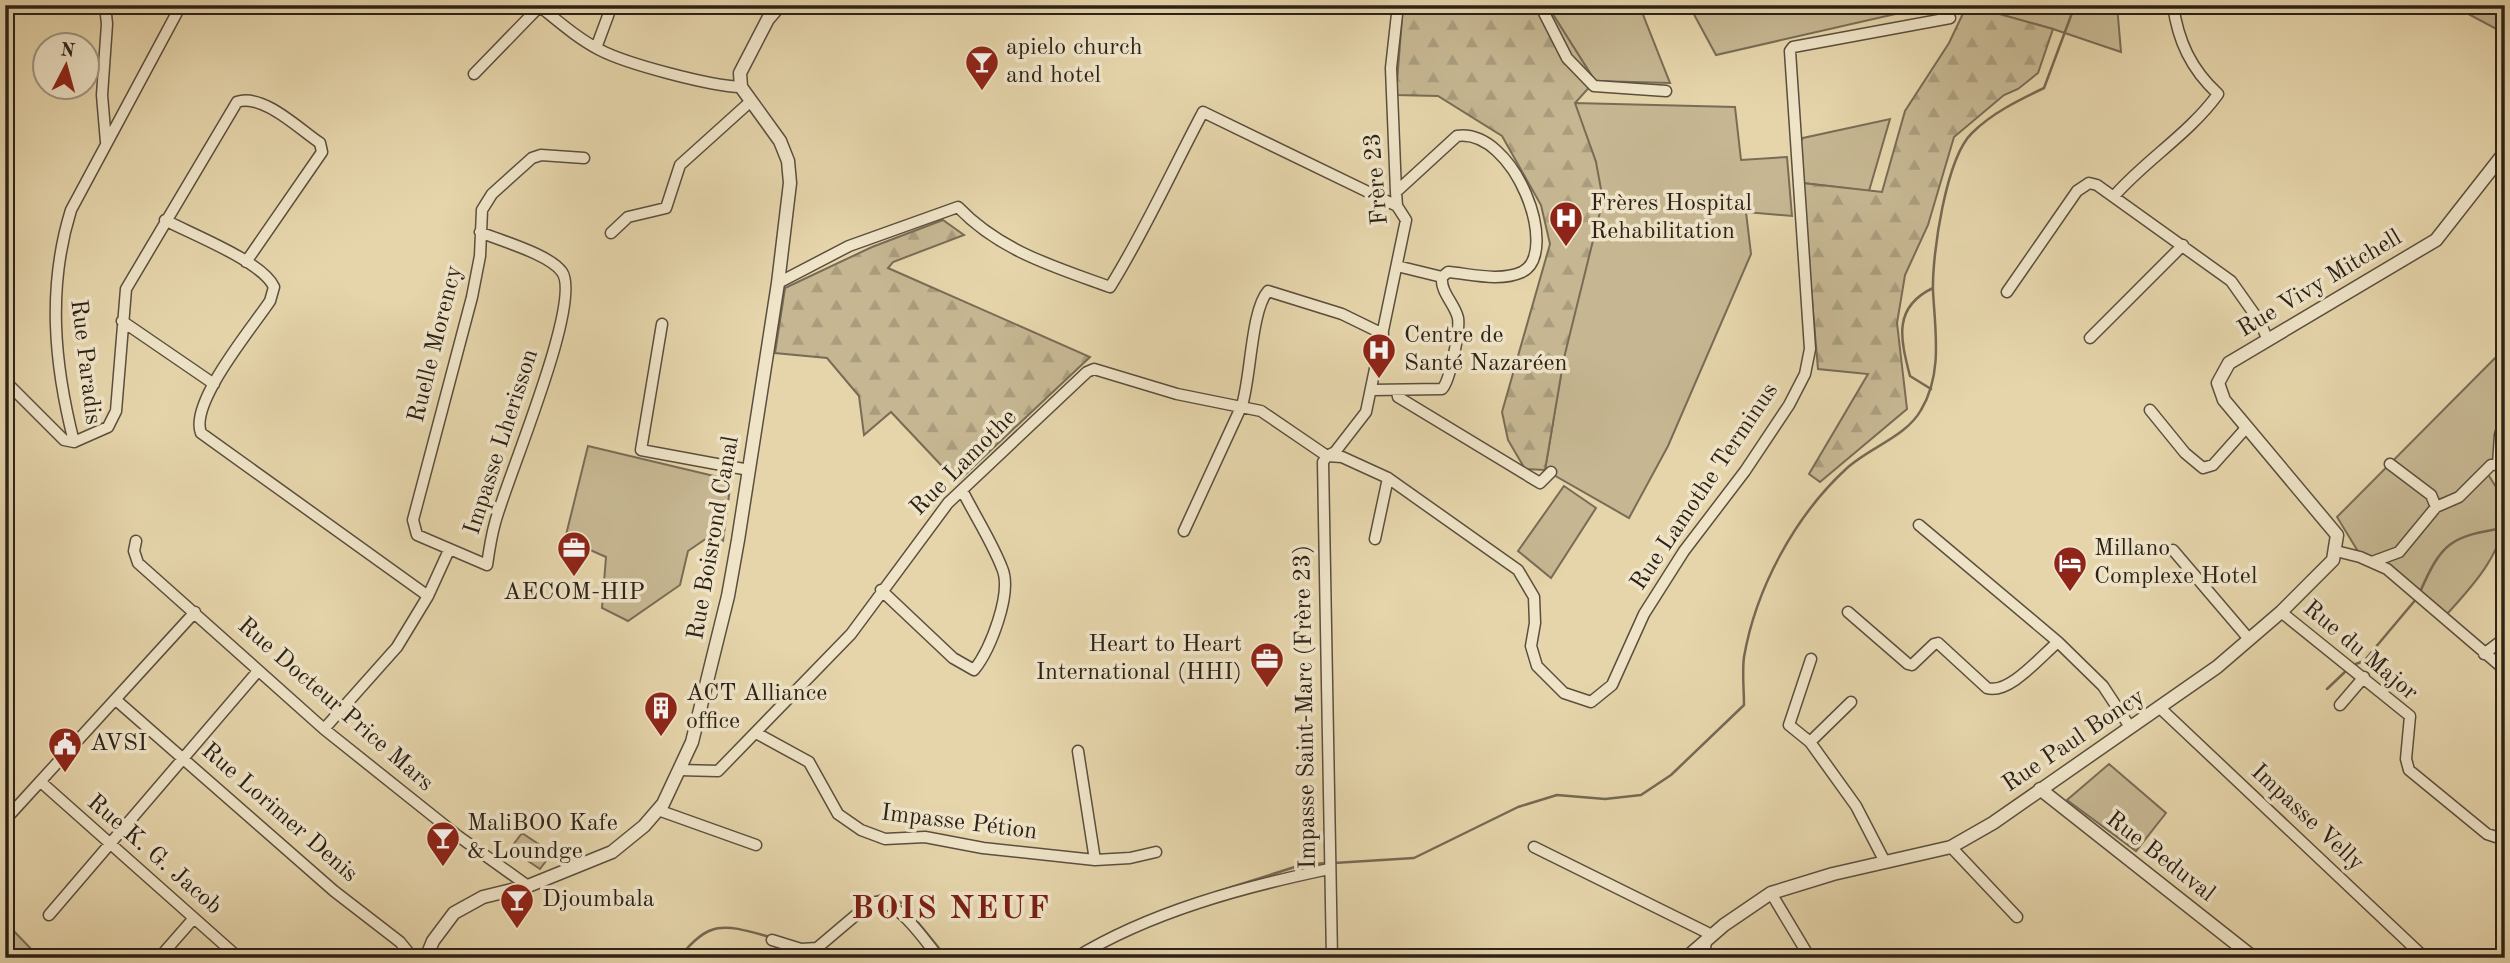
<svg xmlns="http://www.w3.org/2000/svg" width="2510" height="963" font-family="'Old Standard TT',serif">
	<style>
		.grass { fill: #c6b792; stroke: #796c56; stroke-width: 2 }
		.forest { fill: url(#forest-firs); stroke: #796c56; stroke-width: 2 }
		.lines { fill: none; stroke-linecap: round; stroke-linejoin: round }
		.stream { stroke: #766953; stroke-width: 2.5 }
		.minor-casing { stroke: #5a4f3e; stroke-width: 13 }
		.tertiary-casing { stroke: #5a4f3e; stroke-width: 15 }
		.minor { stroke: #efe4c8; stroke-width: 10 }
		.tertiary { stroke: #efe4c8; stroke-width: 12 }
		.labels { text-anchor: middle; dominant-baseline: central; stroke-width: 7; stroke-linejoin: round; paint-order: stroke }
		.poi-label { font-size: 24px; fill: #2c2219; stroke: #efe4c8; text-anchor: start }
		.street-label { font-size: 24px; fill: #2c2219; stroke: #efe4c8 }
		.district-label { font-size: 32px; font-weight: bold; letter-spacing: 2px; fill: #7a1f14; stroke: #efe4c8 }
	</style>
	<defs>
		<pattern id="forest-firs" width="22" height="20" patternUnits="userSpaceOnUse" patternTransform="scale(1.75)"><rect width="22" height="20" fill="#c6b792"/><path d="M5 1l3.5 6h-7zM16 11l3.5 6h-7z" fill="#aa9d7d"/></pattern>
	</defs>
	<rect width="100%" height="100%" fill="#e6d5ab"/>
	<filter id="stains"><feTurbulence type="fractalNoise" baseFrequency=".00286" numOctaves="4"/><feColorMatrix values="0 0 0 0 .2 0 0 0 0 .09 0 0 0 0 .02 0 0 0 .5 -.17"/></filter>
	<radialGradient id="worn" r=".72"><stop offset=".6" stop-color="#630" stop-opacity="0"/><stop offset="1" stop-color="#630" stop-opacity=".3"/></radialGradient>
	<path class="grass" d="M1547,5H1935L1716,55L1690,7L1642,12L1670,83L1595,81Z
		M1967,5H2117L2121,52L2053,29Z
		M2432,5H2505V23L2500,31L2459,9Z
		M1574,103L1735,107L1741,160L1787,157L1792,216L1746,212L1751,254L1668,446L1629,518L1545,470L1596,162Z
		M1890,119L1869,191L1802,183L1798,144L1803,138Z
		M2505,348V461L2488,474C2493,483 2501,493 2504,503C2510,546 2473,586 2447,614L2359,553L2337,517Z
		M588,446L731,480L723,541L707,538L688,551L680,585L628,621L602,608L606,557L565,539Z
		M1564,486L1596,508L1551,578L1518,551Z
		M2109,764L2166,813L2136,851L2067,800Z
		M522,833L552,853L540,869L510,849Z"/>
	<path class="forest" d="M1403,5H1547L1595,81L1575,103L1596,162L1603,200L1564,358L1545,470L1525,469L1508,440L1502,412L1550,244L1541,205L1502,136L1438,96L1396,95Z
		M1967,5L2053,29L2038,73L2018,89L2004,95L1954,137L1928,225L1905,275L1897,323L1907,409L1820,482L1809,474L1868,374L1818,369L1802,183L1882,192L1905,111L1949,43Z
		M943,220L964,235L893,262L888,268L1090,357L957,482L891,412L864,435L859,396L827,358L775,353L785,288L872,247Z
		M5,922L40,958H5Z"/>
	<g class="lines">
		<path class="stream" d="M1931,389L1910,376C1900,338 1893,307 1933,288
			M2420,592C2442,542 2451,536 2505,528
			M2353,665L2364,661L2417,598
			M2327,689L2348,669
			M1334,863L1414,858L1518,807L1557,795L1605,799L1641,795L1671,775L1744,705C1744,690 1742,672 1744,657C1756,588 1795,516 1846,469C1868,448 1906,437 1921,410C1943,374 1935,330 1933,291C1932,254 1946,158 1972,133C1992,113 2019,100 2044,88L2075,5
			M1216,892L1301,865L1327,863
			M872,899L881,895L902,903L947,958
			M679,958C710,918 726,925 770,937
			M1066,958L1099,939"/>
		<g class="minor-casing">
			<path id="minor" d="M105,5L107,24L102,95L106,142
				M181,5L71,210C47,287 54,364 74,442L108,427L116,411L126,289L237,102C263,93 299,129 320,143L322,152L246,262
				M538,5C558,21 577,38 600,50C627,64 710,86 741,87
				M1540,5L1567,58L1594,86L1666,91
				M596,48L612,5
				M474,74L540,6
				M2115,195C2147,159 2190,133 2218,94C2191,69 2178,41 2173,5
				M165,220C191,234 262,261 274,287L270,301C252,328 189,403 201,433L428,596
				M480,232C501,241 549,254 562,272C583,302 506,480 495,523C491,537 489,551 487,565L417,535L413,520L472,297L480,256L482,210L492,194L532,158L541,155L584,158
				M611,233L628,217L666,208L680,165L751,101
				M1397,266L1442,277
				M778,283L849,246L958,207C1000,251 1055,267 1110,287C1145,231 1172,170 1203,112L1397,206
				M2007,292L2077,191L2089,183L2097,185L2231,281L2260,322L2267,338
				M122,321L214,384
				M662,324L641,450L749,470
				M2090,338L2183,245
				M5,381L64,440L74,442
				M1372,390L1442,389C1450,381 1460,331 1458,318C1455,304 1440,292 1442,277L1448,272C1471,274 1500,282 1522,272C1561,253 1515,128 1457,136L1396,192
				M1397,391L1398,397L1540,483L1551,472
				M2150,410L2185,453L2203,468L2213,465L2246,428
				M1327,456L1323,462L1332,958
				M1327,456L1335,452L1366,412L1406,220L1397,206L1396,192L1391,68L1398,5
				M2390,464L2431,495L2436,507
				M2498,465L2500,435L2505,419
				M1919,525L2058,642L2103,686L2130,727
				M1184,531L1242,405C1251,377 1251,310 1268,291L1342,314L1383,334
				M1375,539L1388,478
				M136,541L134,551L138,563L324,729L458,836L528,886
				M2173,550L2249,639
				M2336,551L2360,557L2387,569L2505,670
				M2372,562L2399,552L2436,507L2459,497L2491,465L2505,464
				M881,590L953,658L974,670C990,650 1013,593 1002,568C992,542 975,516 962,490
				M1848,612L1908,664L1912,665L1934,644L1938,643L1987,688C2009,695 2041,656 2058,642
				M2281,612L2410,716L2406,759L2409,770L2487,834L2505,840
				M2484,654L2505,638
				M1811,659L1789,725L1810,742L1856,806L1885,862
				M116,700L334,891L400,942L413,958
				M2340,705L2364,677
				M2160,708L2425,958
				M324,729L397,647L428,596L449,550
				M756,733L809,762L838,814L861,830L885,839L925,837L983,848L1095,860L1130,858L1156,852
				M1810,742L1851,702
				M1078,751L1095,860
				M679,770L718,771L851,634L948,503L1087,372L1094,369L1177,394L1261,411L1327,456L1342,457L1388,478L1518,570L1534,597L1535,623L1531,646L1537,666L1564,693L1591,702L1612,685L1644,614L1684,551L1745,471L1789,405L1805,374L1810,349L1790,51L1793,47L1950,18
				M42,783L239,958
				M658,810L756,845
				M5,820L195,612
				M1534,847L1712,935
				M1951,847L2017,917
				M1771,893L1810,958
				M49,915L258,671
				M772,940L801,949L817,948L869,904C893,891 925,941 939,958
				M159,958L194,918
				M1075,958C1150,912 1243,887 1329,869
				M1704,958L1706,940"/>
		</g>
		<g class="tertiary-casing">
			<path id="tertiary" d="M2040,789L2254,958
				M426,958L433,941L454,913L483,897L528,886L612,852L644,826L663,804L692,742L728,596L738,540L778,283L790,183L788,161L780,141L741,87L740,73L768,19L780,5
				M1686,958L1724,925L1771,893L1833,874L1951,847L1993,823L2217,667L2281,612L2333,560L2337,535L2224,400L2218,383L2229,363L2436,240L2505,152"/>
		</g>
		<use href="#minor" class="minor"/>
		<use href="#tertiary" class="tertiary"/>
	</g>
	<defs>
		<g id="bar-pin" transform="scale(1.75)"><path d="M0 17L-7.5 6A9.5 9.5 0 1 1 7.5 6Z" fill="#8f2418" stroke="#efe4c8"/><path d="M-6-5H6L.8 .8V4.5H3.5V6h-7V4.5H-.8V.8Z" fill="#fff"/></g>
		<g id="hospital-pin" transform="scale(1.75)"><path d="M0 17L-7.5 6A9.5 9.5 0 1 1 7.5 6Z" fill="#8f2418" stroke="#efe4c8"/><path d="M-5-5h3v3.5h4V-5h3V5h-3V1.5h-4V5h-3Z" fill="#fff"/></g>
		<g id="office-pin" transform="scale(1.75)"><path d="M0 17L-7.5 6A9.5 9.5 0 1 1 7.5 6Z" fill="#8f2418" stroke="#efe4c8"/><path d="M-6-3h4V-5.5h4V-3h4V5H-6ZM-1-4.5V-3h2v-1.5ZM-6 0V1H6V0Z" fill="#fff"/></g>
		<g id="hotel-pin" transform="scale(1.75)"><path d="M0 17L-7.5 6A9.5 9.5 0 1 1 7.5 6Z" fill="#8f2418" stroke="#efe4c8"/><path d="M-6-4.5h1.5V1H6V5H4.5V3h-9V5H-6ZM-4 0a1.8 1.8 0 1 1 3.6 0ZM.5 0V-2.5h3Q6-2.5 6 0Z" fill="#fff"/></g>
		<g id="building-pin" transform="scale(1.75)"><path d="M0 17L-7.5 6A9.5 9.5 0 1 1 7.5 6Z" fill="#8f2418" stroke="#efe4c8"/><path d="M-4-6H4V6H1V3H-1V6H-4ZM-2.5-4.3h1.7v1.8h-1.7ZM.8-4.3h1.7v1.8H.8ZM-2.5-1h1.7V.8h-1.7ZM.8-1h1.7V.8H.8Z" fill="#fff"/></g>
		<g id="civic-pin" transform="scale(1.75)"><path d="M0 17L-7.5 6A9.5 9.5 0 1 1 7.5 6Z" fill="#8f2418" stroke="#efe4c8"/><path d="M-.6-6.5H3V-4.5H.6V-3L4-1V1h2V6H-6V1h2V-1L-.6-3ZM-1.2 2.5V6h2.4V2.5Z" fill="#fff"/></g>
	</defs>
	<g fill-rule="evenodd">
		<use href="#bar-pin" x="982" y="62"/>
		<use href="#hospital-pin" x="1566" y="218"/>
		<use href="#hospital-pin" x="1379" y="350"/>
		<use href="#office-pin" x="574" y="548"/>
		<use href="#hotel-pin" x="2070" y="563"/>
		<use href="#office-pin" x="1267" y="659"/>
		<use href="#building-pin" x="661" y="708"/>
		<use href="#civic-pin" x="65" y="744"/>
		<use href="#bar-pin" x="443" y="838"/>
		<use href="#bar-pin" x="517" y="900"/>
	</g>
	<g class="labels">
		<g class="poi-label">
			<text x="1006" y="48">apielo church<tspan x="1006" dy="28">and hotel</tspan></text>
			<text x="1590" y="204">Frères Hospital<tspan x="1590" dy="28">Rehabilitation</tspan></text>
			<text x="1404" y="336">Centre de<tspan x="1404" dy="28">Santé Nazaréen</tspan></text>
			<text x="2094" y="549">Millano<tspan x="2094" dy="28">Complexe Hotel</tspan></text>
			<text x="574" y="593" text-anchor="middle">AECOM-HIP</text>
			<text x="1242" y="645" text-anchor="end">Heart to Heart<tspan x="1242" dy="28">International (HHI)</tspan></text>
			<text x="686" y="694">ACT Alliance<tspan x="686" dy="28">office</tspan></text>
			<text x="90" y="744">AVSI</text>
			<text x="467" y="824">MaliBOO Kafe<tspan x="467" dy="28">&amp; Loundge</tspan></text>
			<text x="542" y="900">Djoumbala</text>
		</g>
		<g class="street-label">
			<text transform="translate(1377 179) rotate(-95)">Frère 23</text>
			<text transform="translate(2320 284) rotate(-31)">Rue Vivy Mitchell</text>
			<text transform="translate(436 344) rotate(-76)">Ruelle Morency</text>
			<text transform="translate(85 362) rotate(83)">Rue Paradis</text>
			<text transform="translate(502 442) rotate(-72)">Impasse Lherisson</text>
			<text transform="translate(964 463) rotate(-45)">Rue Lamothe</text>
			<text transform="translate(1705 487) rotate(-56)">Rue Lamothe Terminus</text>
			<text transform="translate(714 538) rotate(-80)">Rue Boisrond Canal</text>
			<text transform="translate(2360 651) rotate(40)">Rue du Major</text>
			<text transform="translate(335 705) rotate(41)">Rue Docteur Price Mars</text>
			<text transform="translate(1306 707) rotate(-91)">Impasse Saint-Marc (Frère 23)</text>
			<text transform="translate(2074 741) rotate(-34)">Rue Paul Boncy</text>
			<text transform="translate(279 813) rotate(41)">Rue Lorimer Denis</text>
			<text transform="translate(2307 818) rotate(43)">Impasse Velly</text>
			<text transform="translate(959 823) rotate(7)">Impasse Pétion</text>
			<text transform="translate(154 855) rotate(41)">Rue K. G. Jacob</text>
			<text transform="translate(2160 857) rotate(38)">Rue Beduval</text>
		</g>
		<g class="district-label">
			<text x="951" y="910">BOIS NEUF</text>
		</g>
	</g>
	<rect width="2510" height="963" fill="none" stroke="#e6d5ab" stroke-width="28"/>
	<rect x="7" y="7" width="2496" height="949" fill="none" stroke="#2c2219" stroke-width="3.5"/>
	<rect x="14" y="14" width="2482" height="935" fill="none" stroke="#2c2219" stroke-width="2"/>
	<g transform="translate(66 66) rotate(6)"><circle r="33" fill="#efe4c8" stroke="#a19682" stroke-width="2"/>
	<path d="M0-5L12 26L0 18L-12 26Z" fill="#8f2418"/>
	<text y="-10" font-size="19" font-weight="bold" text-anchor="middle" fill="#2c2219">N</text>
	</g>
	<rect width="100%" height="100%" filter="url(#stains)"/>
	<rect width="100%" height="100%" fill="url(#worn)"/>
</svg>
